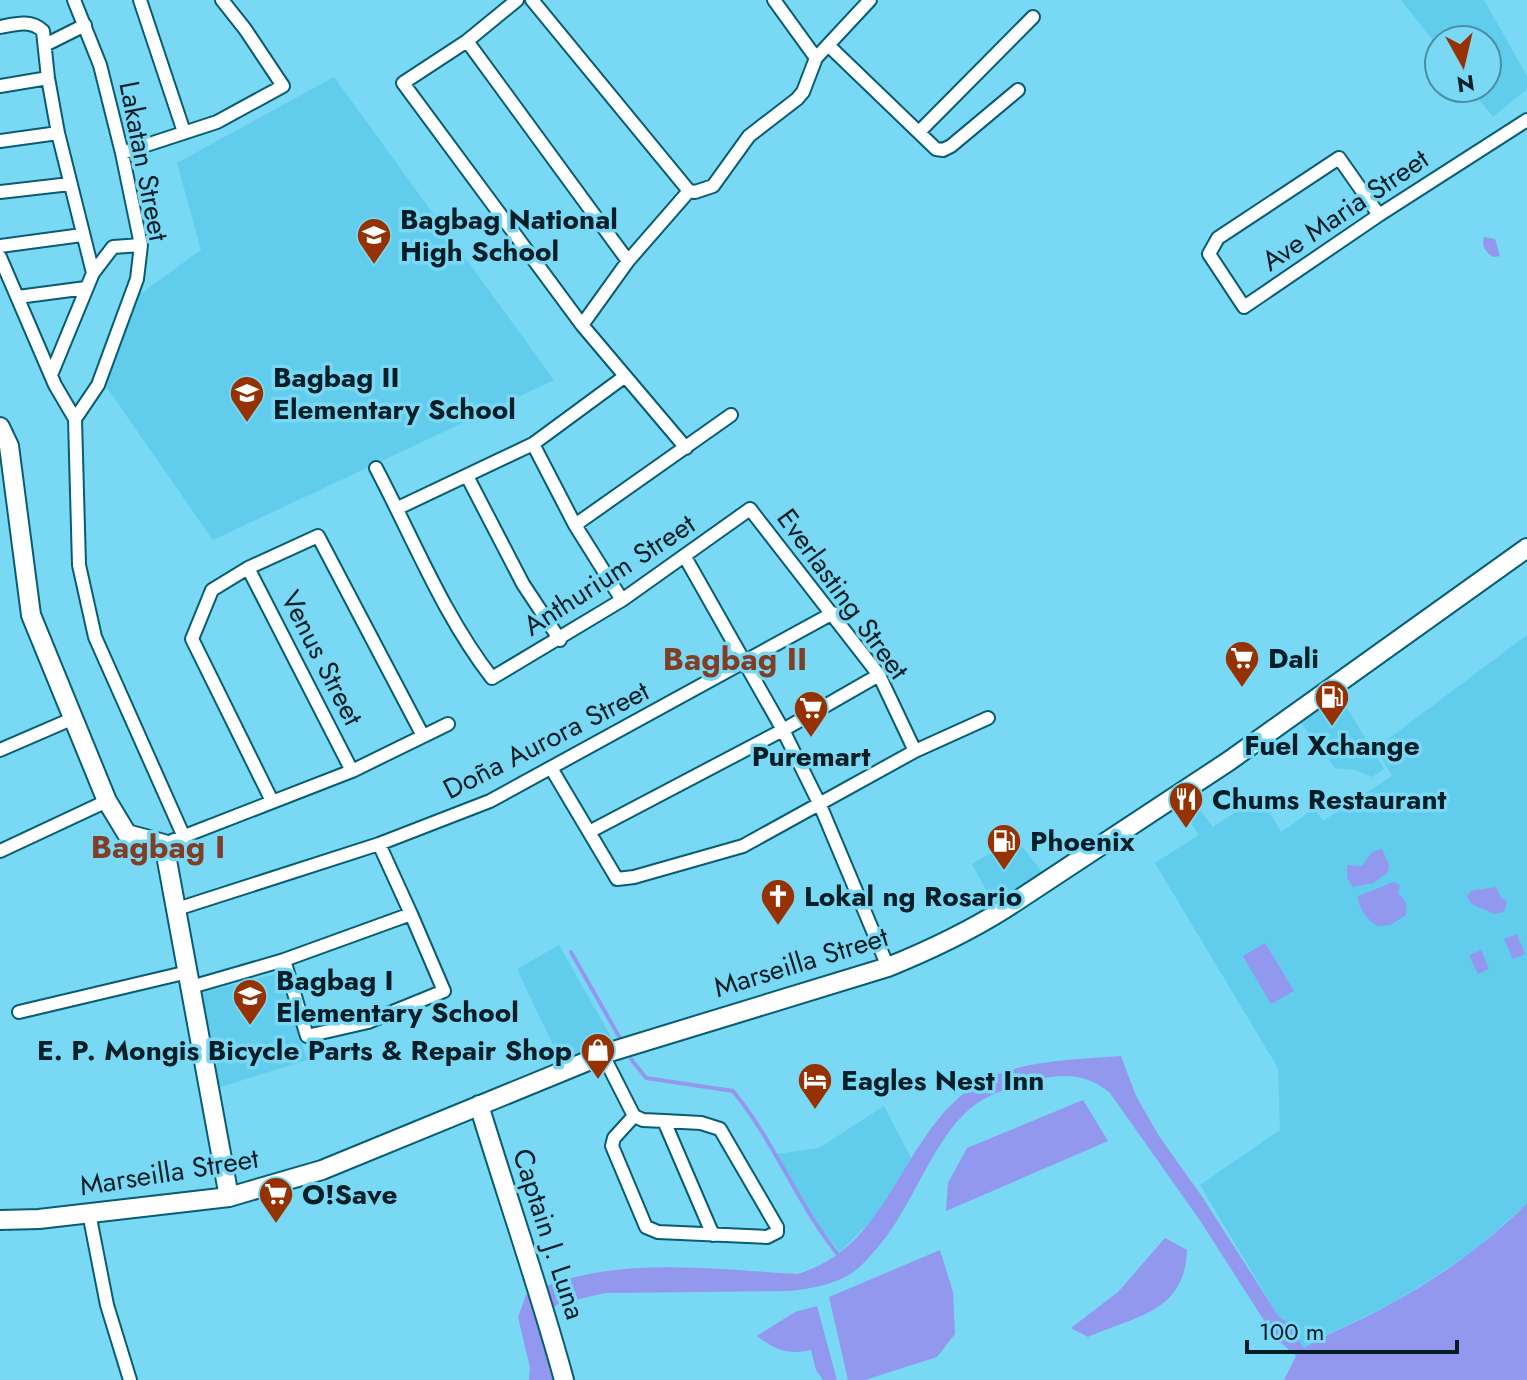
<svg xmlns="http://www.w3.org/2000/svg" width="1527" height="1380" font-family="Jost,sans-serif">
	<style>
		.built { fill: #61ccec }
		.water { fill: #9298ed }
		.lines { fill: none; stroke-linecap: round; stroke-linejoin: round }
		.stream { stroke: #9298ed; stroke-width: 4 }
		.street-casing { stroke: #075d71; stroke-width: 16 }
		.secondary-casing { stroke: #075d71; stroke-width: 22 }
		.street { stroke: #fff; stroke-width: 12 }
		.secondary { stroke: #fff; stroke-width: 18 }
		.labels { text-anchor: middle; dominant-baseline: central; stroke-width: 7; stroke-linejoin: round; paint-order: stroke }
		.street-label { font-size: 28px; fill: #011e27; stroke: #79d8f4 }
		.poi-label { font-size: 28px; font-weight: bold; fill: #011e27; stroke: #79d8f4; text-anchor: start }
		.quarter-label { font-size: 32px; font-weight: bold; fill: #813e26; stroke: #79d8f4 }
	</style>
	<rect width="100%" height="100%" fill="#79d8f4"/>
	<path class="built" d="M1401,0H1484L1527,76V89L1493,117L1470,88H1487V40H1439V48Z
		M334,77L554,380L213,540L105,385L136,297L201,250L177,163Z
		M1527,635V1203L1477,1248L1436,1276L1387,1306L1318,1339L1300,1352L1200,1185L1280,1130L1278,1068L1155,863L1199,835L1184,813L1196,804L1213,827L1260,796L1281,832L1314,809L1323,821L1392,776L1376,748Z
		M1336,690L1384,769L1372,777L1355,770L1335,768L1298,719Z
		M1016,839L1042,872L993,903L972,864Z
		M559,945L614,1042L561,1062L517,969Z
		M280,973L307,1060L214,1089L197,994Z
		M884,1106L912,1160L874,1218L840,1252L817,1224L777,1154L819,1148Z"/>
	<path class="water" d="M1484,237L1495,239L1500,256L1493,257C1486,252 1481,246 1484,237Z
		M1382,849L1389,865L1388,872L1373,883L1353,887L1347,878V865L1362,866L1372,852Z
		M1394,882L1400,885L1398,894C1406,899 1407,906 1406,915L1390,925L1377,926C1368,920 1358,908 1358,896Z
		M1496,887L1500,896L1507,902L1504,912L1493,914C1483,906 1470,909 1467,895L1471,891Z
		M1517,934L1525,954L1513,959L1504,939Z
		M1265,943L1294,991L1271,1004L1243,956Z
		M1481,950L1489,969L1478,974L1469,955Z
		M1121,1056L1136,1096L1159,1136L1203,1198L1279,1317L1294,1326L1296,1337L1304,1348C1330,1332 1360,1321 1387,1306C1438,1278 1486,1245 1527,1203V1380H1284L1296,1356L1278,1340L1265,1322L1201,1222L1110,1093C1088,1074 1065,1073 1036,1080C1016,1085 996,1091 979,1102C939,1127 915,1199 886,1237C876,1249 865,1264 852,1273C833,1285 810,1289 788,1291L605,1293L558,1304L545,1313L537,1324L553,1376L552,1380H529L530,1368L518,1317L526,1295C608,1254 709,1269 797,1274C892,1248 902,1128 978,1084C1019,1059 1074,1060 1121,1056Z
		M1083,1100L1108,1141L946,1211L948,1183L967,1148Z
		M1165,1238L1187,1250C1185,1313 1135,1316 1088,1337L1071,1328L1118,1292Z
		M940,1250L953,1292L955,1334L937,1357L865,1380H848L829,1297Z
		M817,1306L837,1380H823L816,1370L811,1350C788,1355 775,1350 757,1336L795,1312Z"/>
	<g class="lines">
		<path class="stream" d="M571,952L621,1040
			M631,1059L646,1078L733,1091C775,1142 798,1206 840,1257"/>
		<g class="street-casing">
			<path id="street" d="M74,0L100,65L122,153L141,245L137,279L98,385L75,419
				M140,0L184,132
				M517,0L467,41L403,83L582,325L686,448
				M774,0L816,58L870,0
				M0,27C15,24 31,19 43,31L48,78L58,133L93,273
				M467,41L628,261L689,191L532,0
				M45,45L85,25
				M828,45L936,149L943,150L951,146L1018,90
				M0,86L48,78
				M919,132L1033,17
				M0,141L58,133
				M122,153L217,122L283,86L245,29L222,0
				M689,191L695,192L713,186L749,136L797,99L803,92L816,58
				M0,192L70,184
				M1379,215L1339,158L1218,238L1209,254L1244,307L1379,215L1527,120
				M0,246L82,235
				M0,257L55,385L75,419L79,565L95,637L184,837
				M18,297L86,288
				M582,325L628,261
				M51,375L93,273L113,247L141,245
				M533,444L575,525L622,600
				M376,468C413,538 443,615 492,678L622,600L750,509L879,675L915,751
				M467,476L523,584L560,640
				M398,508L533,444L624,377
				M575,525L731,415
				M685,557L783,730L820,805L888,967
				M248,568L352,771
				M0,750L74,718
				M551,768L617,879L634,877L743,846L915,751L988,718
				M272,801L192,639L212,590L248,568L318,536L422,734
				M589,832L783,730L879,675
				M164,844L352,771L448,724
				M379,844L411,914
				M0,851L107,801
				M177,909L379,844L490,801L833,613
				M191,987L284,960L411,914L444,991L368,1022L307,1036L284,960
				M19,1012L188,972
				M603,1055L634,1116L643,1120L664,1121L713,1235
				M634,1116L614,1138L612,1146L646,1227L658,1232L767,1237L777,1232V1227L720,1129L701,1123L664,1121
				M89,1213L107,1305L130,1380"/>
		</g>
		<g class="secondary-casing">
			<path id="secondary" d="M0,427L9,446L31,615L107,801L127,834L164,844L229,1197
				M479,1105C507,1197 539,1288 564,1380
				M0,1220L39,1219L229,1197L322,1170L610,1052L888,967C930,950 968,932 1006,908L1229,761L1527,548"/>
		</g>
		<use href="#street" class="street"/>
		<use href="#secondary" class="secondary"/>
	</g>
	<defs>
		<g id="school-pin" transform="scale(1.8)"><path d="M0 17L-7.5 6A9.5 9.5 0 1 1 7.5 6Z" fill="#963102" stroke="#79d8f4"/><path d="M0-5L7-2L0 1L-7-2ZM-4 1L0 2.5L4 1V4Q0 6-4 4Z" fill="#fff"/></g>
		<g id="supermarket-pin" transform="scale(1.8)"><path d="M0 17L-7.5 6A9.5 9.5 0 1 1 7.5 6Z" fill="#963102" stroke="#79d8f4"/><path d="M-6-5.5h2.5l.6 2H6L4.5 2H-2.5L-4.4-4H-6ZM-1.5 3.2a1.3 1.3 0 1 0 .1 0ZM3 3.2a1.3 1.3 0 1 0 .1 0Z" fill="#fff"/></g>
		<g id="fuel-pin" transform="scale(1.8)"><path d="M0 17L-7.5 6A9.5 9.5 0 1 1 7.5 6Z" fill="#963102" stroke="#79d8f4"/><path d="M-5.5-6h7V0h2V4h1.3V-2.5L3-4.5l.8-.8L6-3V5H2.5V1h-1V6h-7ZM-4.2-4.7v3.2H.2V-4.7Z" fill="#fff"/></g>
		<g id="restaurant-pin" transform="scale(1.8)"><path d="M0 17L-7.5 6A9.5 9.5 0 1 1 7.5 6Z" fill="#963102" stroke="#79d8f4"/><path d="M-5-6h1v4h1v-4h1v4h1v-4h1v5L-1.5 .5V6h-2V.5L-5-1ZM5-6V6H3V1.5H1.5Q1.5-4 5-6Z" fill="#fff"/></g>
		<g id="church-pin" transform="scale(1.8)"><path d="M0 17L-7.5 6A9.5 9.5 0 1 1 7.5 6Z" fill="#963102" stroke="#79d8f4"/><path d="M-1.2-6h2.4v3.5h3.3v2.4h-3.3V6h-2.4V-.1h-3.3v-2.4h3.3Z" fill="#fff"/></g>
		<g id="shop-pin" transform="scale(1.8)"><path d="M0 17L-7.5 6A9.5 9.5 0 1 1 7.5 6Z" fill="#963102" stroke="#79d8f4"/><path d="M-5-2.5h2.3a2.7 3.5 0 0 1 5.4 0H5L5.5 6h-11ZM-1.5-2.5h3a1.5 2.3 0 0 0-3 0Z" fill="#fff"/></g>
		<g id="hotel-pin" transform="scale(1.8)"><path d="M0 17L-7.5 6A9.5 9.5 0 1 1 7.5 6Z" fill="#963102" stroke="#79d8f4"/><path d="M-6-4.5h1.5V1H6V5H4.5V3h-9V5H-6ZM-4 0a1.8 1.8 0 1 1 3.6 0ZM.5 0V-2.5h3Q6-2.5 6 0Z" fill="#fff"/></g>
	</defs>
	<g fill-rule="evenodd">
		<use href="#school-pin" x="374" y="235"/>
		<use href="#school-pin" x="247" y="393"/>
		<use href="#supermarket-pin" x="1242" y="658"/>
		<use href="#fuel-pin" x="1332" y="697"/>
		<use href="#supermarket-pin" x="811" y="708"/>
		<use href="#restaurant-pin" x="1186" y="799"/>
		<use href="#fuel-pin" x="1004" y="841"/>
		<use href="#church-pin" x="778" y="896"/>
		<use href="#school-pin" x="250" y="996"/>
		<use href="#shop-pin" x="598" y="1050"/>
		<use href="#hotel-pin" x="815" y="1080"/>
		<use href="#supermarket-pin" x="276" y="1194"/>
	</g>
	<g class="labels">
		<g class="street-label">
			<text transform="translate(144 161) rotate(79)">Lakatan Street</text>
			<text transform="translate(1345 210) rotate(-34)">Ave Maria Street</text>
			<text transform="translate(609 575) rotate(-33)">Anthurium Street</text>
			<text transform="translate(843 594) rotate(54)">Everlasting Street</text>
			<text transform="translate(322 658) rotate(63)">Venus Street</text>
			<text transform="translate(546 740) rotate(-27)">Doña Aurora Street</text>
			<text transform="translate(801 962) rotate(-17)">Marseilla Street</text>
			<text transform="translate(169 1172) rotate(-9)">Marseilla Street</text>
			<text transform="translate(549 1234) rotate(72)">Captain J. Luna</text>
		</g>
		<g class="poi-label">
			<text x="400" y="219">Bagbag National<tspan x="400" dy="32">High School</tspan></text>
			<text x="273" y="377">Bagbag II<tspan x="273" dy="32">Elementary School</tspan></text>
			<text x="1268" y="658">Dali</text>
			<text x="1332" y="745" text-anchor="middle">Fuel Xchange</text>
			<text x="811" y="756" text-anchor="middle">Puremart</text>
			<text x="1212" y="799">Chums Restaurant</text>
			<text x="1030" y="841">Phoenix</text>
			<text x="804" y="896">Lokal ng Rosario</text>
			<text x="276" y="980">Bagbag I<tspan x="276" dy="32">Elementary School</tspan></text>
			<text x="572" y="1050" text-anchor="end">E. P. Mongis Bicycle Parts &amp; Repair Shop</text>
			<text x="841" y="1080">Eagles Nest Inn</text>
			<text x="302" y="1194">O!Save</text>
		</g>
		<g class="quarter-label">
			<text x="735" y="659">Bagbag II</text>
			<text x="158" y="847">Bagbag I</text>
		</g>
	</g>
	<g transform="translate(1463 64) rotate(172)"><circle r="38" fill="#79d8f4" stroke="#498ea2" stroke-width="2"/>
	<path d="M0-6L14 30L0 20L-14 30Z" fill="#963102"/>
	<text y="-12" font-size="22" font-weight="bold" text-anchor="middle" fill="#011e27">N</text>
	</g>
	<path d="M1247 1340v12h210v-12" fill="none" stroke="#011e27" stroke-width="4"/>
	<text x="1259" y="1340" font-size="24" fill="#011e27" stroke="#79d8f4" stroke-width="6" paint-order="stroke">100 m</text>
</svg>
